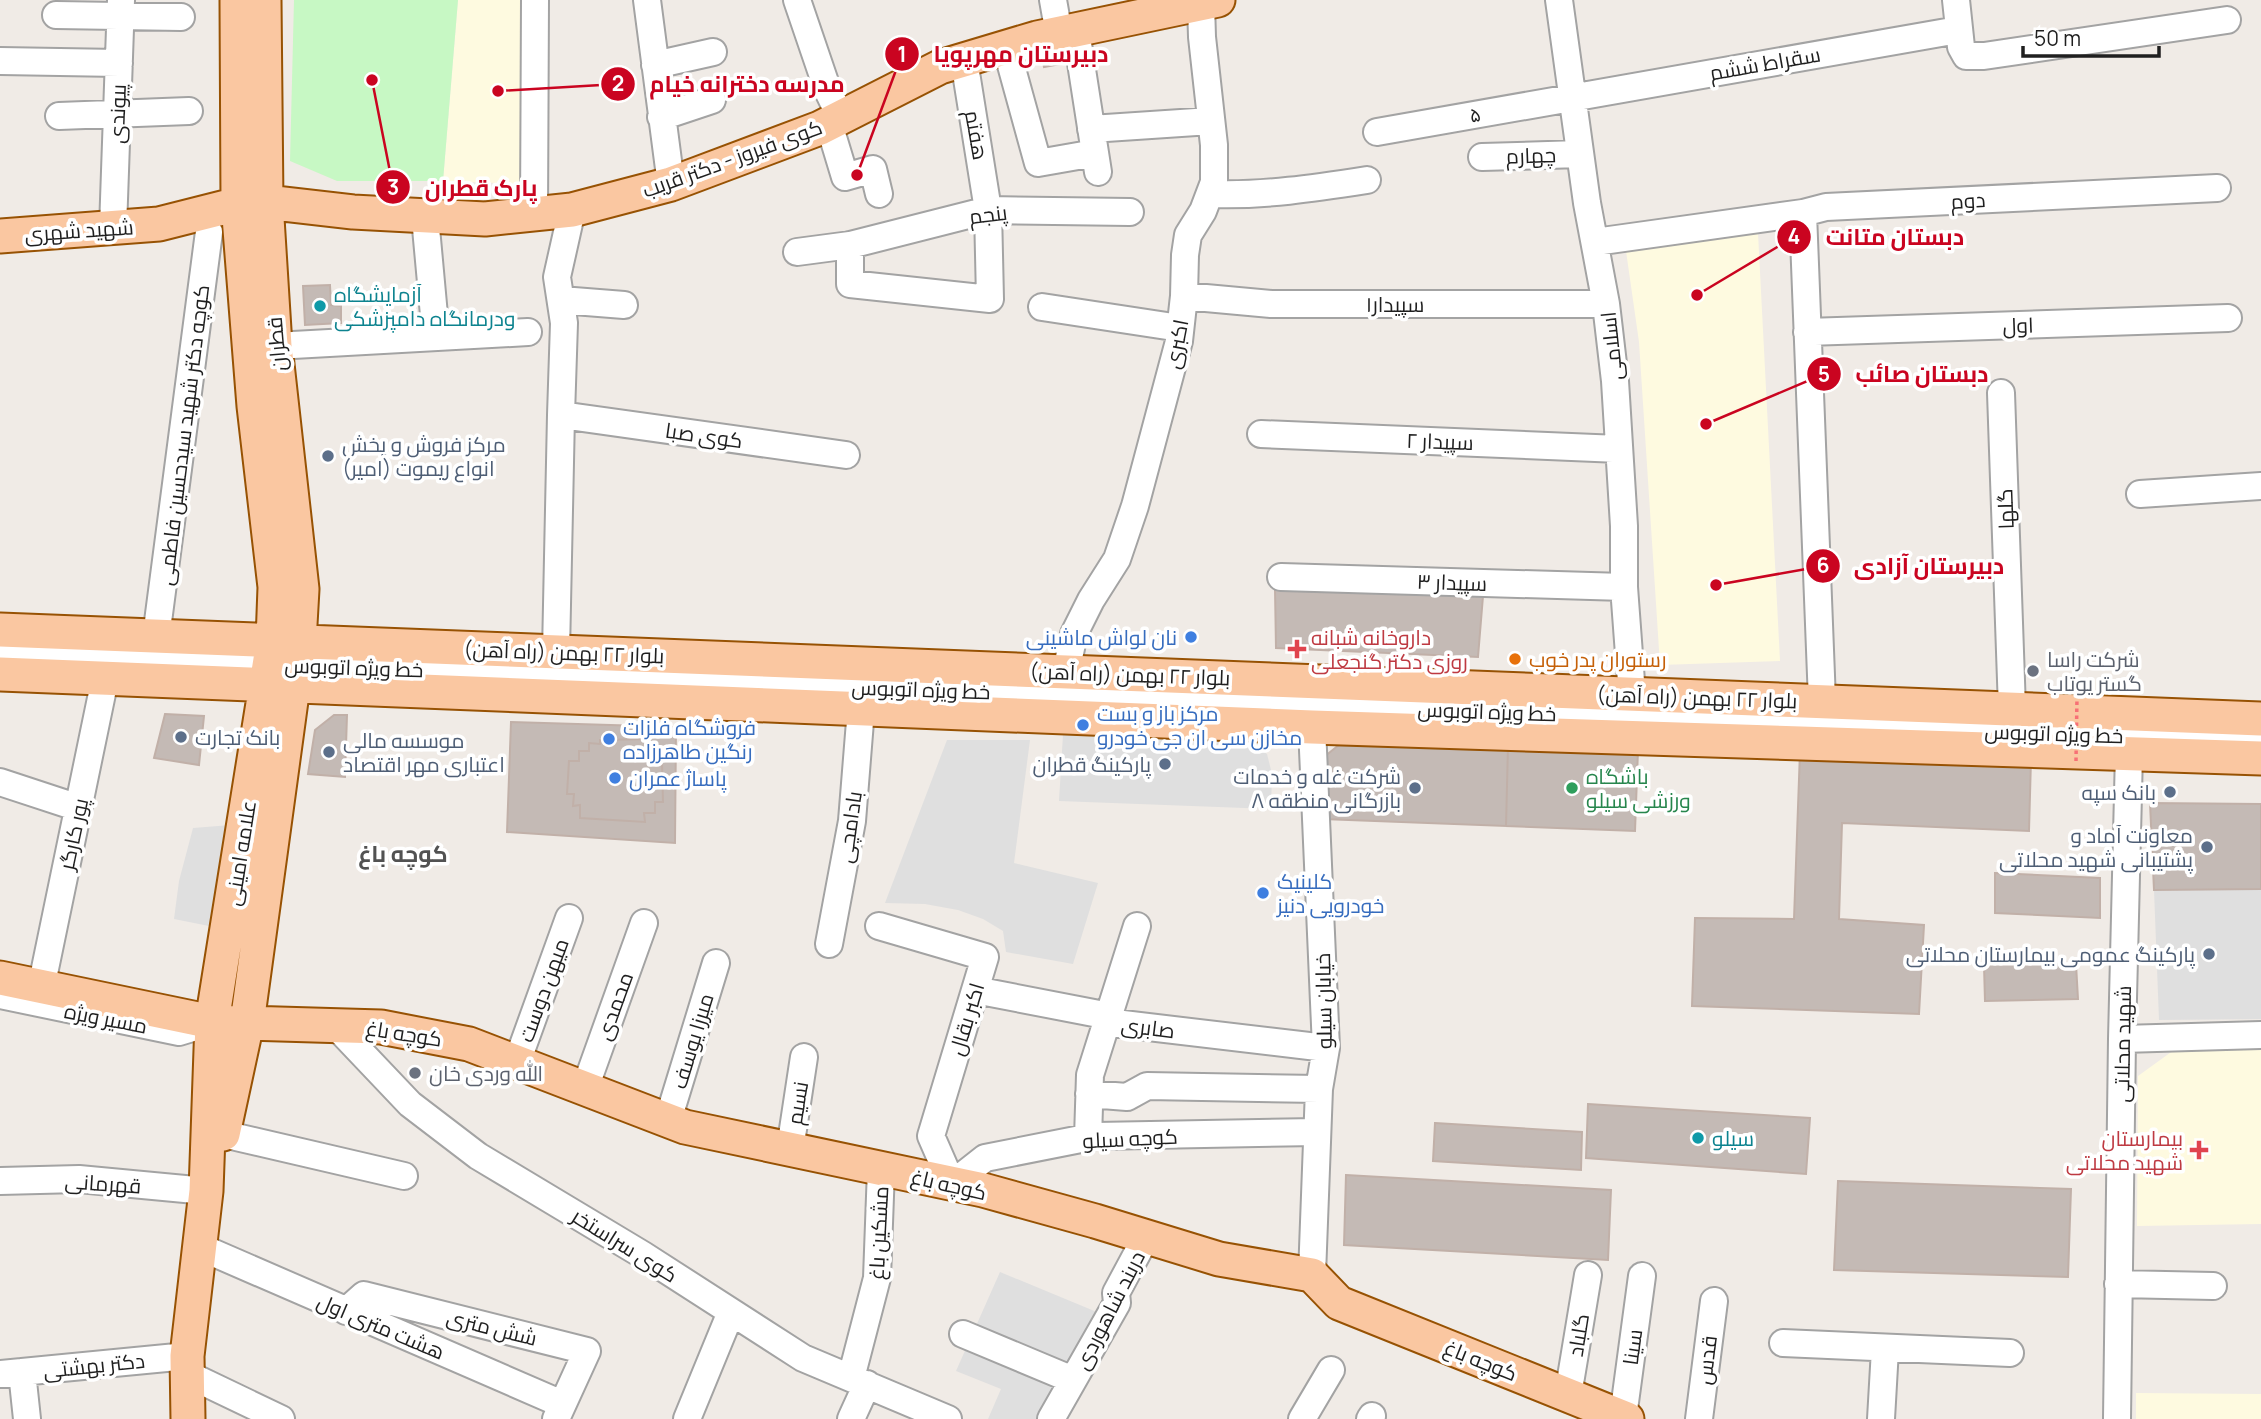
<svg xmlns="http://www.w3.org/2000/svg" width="2261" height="1419" font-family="Manrope,Cairo,sans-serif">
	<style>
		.education { fill: #fefae0 }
		.park { fill: #c7f8c4 }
		.parking { fill: #dfdfdf }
		.building { fill: #c4bab5; stroke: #c1b0a8; stroke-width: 2 }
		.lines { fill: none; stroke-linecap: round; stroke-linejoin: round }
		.minor-casing { stroke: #a3a3a3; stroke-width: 30 }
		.major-casing { stroke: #975203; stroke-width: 37 }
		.minor { stroke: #fff; stroke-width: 26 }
		.major { stroke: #fac7a1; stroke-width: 33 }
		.path-bridge { stroke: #f77075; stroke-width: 3.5; stroke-dasharray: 3.5 3.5; stroke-linecap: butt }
		.culture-dot { fill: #0f9aa8; stroke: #fff; stroke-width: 2.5 }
		.service-dot { fill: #5c6f8a; stroke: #fff; stroke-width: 2.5 }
		.shop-dot { fill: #3f7fe0; stroke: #fff; stroke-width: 2.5 }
		.health-dot { fill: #e0444e; stroke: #fff; stroke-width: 2.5 }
		.food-dot { fill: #e8710a; stroke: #fff; stroke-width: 2.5 }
		.worship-dot { fill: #6b7280; stroke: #fff; stroke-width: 2.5 }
		.leisure-dot { fill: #2e9e5b; stroke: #fff; stroke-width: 2.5 }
		.labels { text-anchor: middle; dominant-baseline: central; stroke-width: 7; stroke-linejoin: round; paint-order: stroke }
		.street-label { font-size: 21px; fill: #1f1f1f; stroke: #fff }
		.culture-label { font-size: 21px; fill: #0d838f; stroke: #fff; text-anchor: start }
		.service-label { font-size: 21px; fill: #4e5e75; stroke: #fff; text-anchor: end }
		.shop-label { font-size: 21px; fill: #366cbe; stroke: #fff; text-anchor: start }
		.health-label { font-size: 21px; fill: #be3a42; stroke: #fff; text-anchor: start }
		.food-label { font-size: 21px; fill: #c56008; stroke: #fff; text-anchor: start }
		.worship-label { font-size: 21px; fill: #5b616d; stroke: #fff; text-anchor: start }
		.leisure-label { font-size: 21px; fill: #27864d; stroke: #fff; text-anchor: start }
		.neighbourhood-label { font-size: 23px; font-weight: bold; fill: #525252; stroke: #fff }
		.leader { fill: none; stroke: #ca0420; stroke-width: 2.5 }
		.callout-dot { fill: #ca0420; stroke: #fff; stroke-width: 2.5 }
		.mark-label { font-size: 21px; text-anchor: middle; font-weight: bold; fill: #fff }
		.callout-label { font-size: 23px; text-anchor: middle; font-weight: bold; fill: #ca0420; stroke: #fff; stroke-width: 7; stroke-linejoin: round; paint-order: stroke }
	</style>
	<rect width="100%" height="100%" fill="#f0ebe6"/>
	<path class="education" d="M458,0H546V185L443,181Z
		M1758,233L1780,661L1660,665L1639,342L1626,251Z
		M2261,1048V1224L2137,1226L2138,1076L2174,1050Z
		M2136,1393L2261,1394V1419H2136Z"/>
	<path class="park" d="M294,0H458L443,181H337L290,161Z"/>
	<path class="parking" d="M1063,734L1241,741L1259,748L1267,754L1272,774L1271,809L1059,801Z
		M947,740H1030L1014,863L1098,883L1073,964L1006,952L1003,931L983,919L958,910L925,904L885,903Z
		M231,825L214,927L174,919L179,881L193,828Z
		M2261,889V1019L2159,1020L2154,890Z
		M1000,1272L1104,1315L1039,1419H988L1001,1389L956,1371Z"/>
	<path class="building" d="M1074,35L1077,52L1065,55L1066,63L1044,67L1039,42Z
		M330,285L331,305L341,306V323L305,325L303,286Z
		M1275,589L1483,596L1478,657L1276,648Z
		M165,714L204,716L199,765L154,758Z
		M334,715H347L345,777L308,774L315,730Z
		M511,722L676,727L675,843L507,832Z
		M649,739V752H656V763H662L663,802H655V813H644L645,822L580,818V805L573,806L574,794H567L569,761H579V751H589V743L600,744V740Z
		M1345,740L1508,746L1506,826L1323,819L1324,757Z
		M1508,746L1638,750L1635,831L1506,826Z
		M1800,751L2031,759L2029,831L1842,823L1839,919L1924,925L1919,1014L1692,1006L1695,918L1794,919Z
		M2150,803L2261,804V889L2154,890Z
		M1995,873L2100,878V918L1995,913Z
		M2076,964L2078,999L1985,1001L1984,965Z
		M1588,1104L1810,1118L1806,1174L1586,1158Z
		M1435,1123L1582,1132L1581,1170L1433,1161Z
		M1346,1175L1611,1190L1608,1260L1344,1245Z
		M1838,1181L2071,1189L2068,1277L1834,1270Z"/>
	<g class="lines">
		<g class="minor-casing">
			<path id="minor" d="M647,0L671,184
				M797,0L828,91L841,118
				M1053,0L1059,34
				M1559,0L1587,203L1606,304L1615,381L1624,526V587L1632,695
				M1956,0L1961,47L1966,56H1984L2227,20
				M56,15L181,17
				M1076,31L1098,172
				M1006,47L1038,163L1095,153
				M0,61L119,63
				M655,65L713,52
				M59,116L189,111
				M661,117L712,100
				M829,124L845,177L873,169L879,194
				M1091,129L1211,121
				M1377,132L1958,30
				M1482,157L1580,154
				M1211,194C1263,196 1315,188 1367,180
				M572,210L557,277L564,323L561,415L846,455
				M1803,213L1822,701
				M534,215L535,0
				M425,217L436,337
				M113,228L121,0
				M1595,242L1803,213L1826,207L2217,188
				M850,245V284L990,299L988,210L964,60
				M797,252L850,245L988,210L1130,212
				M1184,296L1271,304H1606
				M561,300L624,305
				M1042,307L1180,328
				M1807,332L2228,318
				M275,346L528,332
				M2001,393L2012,709
				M1261,434L1619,449
				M2140,494L2261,486
				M1281,577L1624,587
				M156,637L209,232
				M556,652L561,415
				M0,653L2261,741
				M1066,672L1074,634L1091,600L1117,559L1135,506L1179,341L1184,296L1185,255L1188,235L1203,211L1214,182V145L1202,37L1201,4
				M1304,709L1312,727L1326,1048L1319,1089L1312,1275
				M0,782L79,808
				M879,926L985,957L931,1136L952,1184L985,1158L1096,1136L1317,1132
				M829,944L852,821L861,709
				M41,988L105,679
				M975,990L1099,1014L1106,1022L1326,1048
				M0,995L179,1032L212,1022
				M334,1024L410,1104L478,1156L643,1255L803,1358L948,1419
				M2122,1039L2261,1035
				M517,1062L569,918
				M585,1088L644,923
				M1089,1094L1127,1097L1147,1086L1319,1089
				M668,1120L716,963
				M223,1134L404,1176
				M1088,1138L1090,1075L1137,926
				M790,1149L804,1057
				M0,1181L79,1179L206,1191
				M200,1247L562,1404
				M2118,1284L2213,1286
				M346,1311L364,1295L587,1351L556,1419
				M963,1334L1073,1380
				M1783,1343L2010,1353
				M22,1372L27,1419
				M0,1374L187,1356
				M187,1374L281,1419
				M851,1378L877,1278L881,1169
				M1568,1395L1588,1275
				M1623,1417L1642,1276
				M687,1419L731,1312
				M851,1419L867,1384
				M1051,1419L1117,1303L1116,1293L1146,1237
				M1302,1419L1331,1370
				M1370,1419L1372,1416
				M1699,1419L1714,1301
				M1881,1419L1885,1349
				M2117,1419L2122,1039L2129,753"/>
		</g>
		<g class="major-casing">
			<path id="major" d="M0,236L159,224L238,204L266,202L353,212L485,219L572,210L671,184L820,128L940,67L1037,38L1218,0
				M0,630L2261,719
				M0,674L1312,727L2261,758
				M0,978L212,1022L381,1027L469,1044L685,1127L983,1190L1095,1221L1219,1259L1312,1275L1339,1303L1627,1419
				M223,1134L247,1023L299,642L302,589L275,346L266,202L264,0
				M188,1419L187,1356L206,1191L212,1022L273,641L275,587L254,406L238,204L237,0"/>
		</g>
		<use href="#minor" class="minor"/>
		<use href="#major" class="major"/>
		<path class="path-bridge" d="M2076,761L2077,697"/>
	</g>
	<g class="culture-dot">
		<circle cx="320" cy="306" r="7"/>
		<circle cx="1698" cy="1138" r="7"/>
	</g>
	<g class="service-dot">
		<circle cx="328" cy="456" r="7"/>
		<circle cx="181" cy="737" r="7"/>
		<circle cx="329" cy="752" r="7"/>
		<circle cx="1165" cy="764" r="7"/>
		<circle cx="1415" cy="788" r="7"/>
		<circle cx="2170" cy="792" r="7"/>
		<circle cx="2207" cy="847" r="7"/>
		<circle cx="2209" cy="954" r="7"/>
	</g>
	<g class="shop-dot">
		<circle cx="1191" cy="637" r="7"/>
		<circle cx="1083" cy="725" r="7"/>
		<circle cx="609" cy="739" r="7"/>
		<circle cx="615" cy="778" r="7"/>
		<circle cx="1263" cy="893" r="7"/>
	</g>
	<g class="health-dot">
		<path d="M1293.5 638.5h7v7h7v7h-7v7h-7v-7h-7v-7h7z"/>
		<path d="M2195.5 1139.5h7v7h7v7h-7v7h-7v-7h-7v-7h7z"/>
	</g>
	<circle class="food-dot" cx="1515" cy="659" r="7"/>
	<g class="worship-dot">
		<circle cx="2033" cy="671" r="7"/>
		<circle cx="415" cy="1073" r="7"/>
	</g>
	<circle class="leisure-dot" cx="1572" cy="788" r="7"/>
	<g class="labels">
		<g class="street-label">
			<text transform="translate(1765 63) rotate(-10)">سقراط ششم</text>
			<text transform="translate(117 114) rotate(-88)">پیوندی</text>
			<text transform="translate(1475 114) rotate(-10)">۵</text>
			<text transform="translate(977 135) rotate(80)">هفتم</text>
			<text transform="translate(1531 155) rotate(-2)">چهارم</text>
			<text transform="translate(732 158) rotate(-20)">کوی فیروز - دکتر قریب</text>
			<text transform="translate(1968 200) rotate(-3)">دوم</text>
			<text transform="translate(988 214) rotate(-7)">پنجم</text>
			<text transform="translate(79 230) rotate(-4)">شهید شهری</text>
			<text x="1395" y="304">سپیدار۱</text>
			<text transform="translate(2018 325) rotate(-2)">اول</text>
			<text transform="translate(276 344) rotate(-95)">قطران</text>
			<text transform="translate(1176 344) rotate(-79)">اکبری</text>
			<text transform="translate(1611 346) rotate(-96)">اسلامی</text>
			<text transform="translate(183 435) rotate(-83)">کوچه دکتر شهید سیدحسین فاطمی</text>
			<text transform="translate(704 435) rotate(8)">کوی صبا</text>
			<text transform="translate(1440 441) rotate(2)">سپیدار ۲</text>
			<text transform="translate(2005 509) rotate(-92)">گلها</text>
			<text transform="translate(1452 582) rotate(2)">سپیدار ۳</text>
			<text transform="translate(564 652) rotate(2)">بلوار ۲۲ بهمن (راه آهن)</text>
			<text transform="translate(354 667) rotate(2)">خط ویژه اتوبوس</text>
			<text transform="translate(1130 674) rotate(2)">بلوار ۲۲ بهمن (راه آهن)</text>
			<text transform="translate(921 689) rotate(2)">خط ویژه اتوبوس</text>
			<text transform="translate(1697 697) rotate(2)">بلوار ۲۲ بهمن (راه آهن)</text>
			<text transform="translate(1487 711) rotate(2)">خط ویژه اتوبوس</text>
			<text transform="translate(2054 733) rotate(2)">خط ویژه اتوبوس</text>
			<text transform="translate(849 827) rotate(-82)">بادامچی</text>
			<text transform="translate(73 834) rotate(-78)">پور کارگر</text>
			<text transform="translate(240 853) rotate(-81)">علامه امینی</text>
			<text transform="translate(543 990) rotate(-70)">میهن دوست</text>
			<text transform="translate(1323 1001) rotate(-91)">خیابان سیلو</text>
			<text transform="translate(614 1006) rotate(-70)">محمدی</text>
			<text transform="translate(106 1018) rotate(11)">مسیر ویژه</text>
			<text transform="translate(966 1019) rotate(-73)">اکبر بقال</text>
			<text transform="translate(1148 1027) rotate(7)">صابری</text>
			<text transform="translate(404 1033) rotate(9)">کوچه باغ</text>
			<text transform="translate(692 1041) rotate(-73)">میرزا یوسف</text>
			<text transform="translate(2122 1044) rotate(-89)">شهید محلاتی</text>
			<text transform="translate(797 1103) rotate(-81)">نسیم</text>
			<text transform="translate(1130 1138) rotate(-3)">کوچه سیلو</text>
			<text transform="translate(103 1183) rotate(4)">قهرمانی</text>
			<text transform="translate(949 1184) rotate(13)">کوچه باغ</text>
			<text transform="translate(878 1233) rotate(-87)">مشکین باغ</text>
			<text transform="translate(625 1245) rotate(32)">کوی سراستخر</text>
			<text transform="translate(1109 1310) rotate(-63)">دربند شاهوردی</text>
			<text transform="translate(381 1326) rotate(23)">هشت متری اول</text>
			<text transform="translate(492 1327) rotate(14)">شش متری</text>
			<text transform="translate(1578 1335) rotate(-81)">گلباد</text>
			<text transform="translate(1632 1347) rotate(-82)">سینا</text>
			<text transform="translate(1481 1360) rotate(22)">کوچه باغ</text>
			<text transform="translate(1706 1360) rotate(-83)">قدس</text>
			<text transform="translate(94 1365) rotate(-6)">دکتر بهشتی</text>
		</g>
		<g class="culture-label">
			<text x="334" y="294">آزمایشگاه<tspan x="334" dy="24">ودرمانگاه دامپزشکی</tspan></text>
			<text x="1712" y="1138">سیلو</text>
		</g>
		<g class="service-label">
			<text x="342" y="444" text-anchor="start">مرکز فروش و پخش<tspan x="342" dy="24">انواع ریموت (امیر)</tspan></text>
			<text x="195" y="737" text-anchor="start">بانک تجارت</text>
			<text x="343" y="740" text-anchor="start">موسسه مالی<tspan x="343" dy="24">اعتباری مهر اقتصاد</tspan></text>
			<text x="1151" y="764">پارکینگ قطران</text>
			<text x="1401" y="776">شرکت غله و خدمات<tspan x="1401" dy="24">بازرگانی منطقه ۸</tspan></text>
			<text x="2156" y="792">بانک سپه</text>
			<text x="2193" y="835">معاونت آماد و<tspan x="2193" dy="24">پشتیبانی شهید محلاتی</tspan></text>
			<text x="2195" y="954">پارکینگ عمومی بیمارستان محلاتی</text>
		</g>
		<g class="shop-label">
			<text x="1177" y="637" text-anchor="end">نان لواش ماشینی</text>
			<text x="1097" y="713">مرکز باز و بست<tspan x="1097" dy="24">مخازن سی ان جی خودرو</tspan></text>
			<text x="623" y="727">فروشگاه فلزات<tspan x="623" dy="24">رنگین طاهرزاده</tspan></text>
			<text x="629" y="778">پاساژ عمران</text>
			<text x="1277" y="881">کلینیک<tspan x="1277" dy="24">خودرویی دنیز</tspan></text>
		</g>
		<g class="health-label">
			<text x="1311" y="637">داروخانه شبانه<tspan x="1311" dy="24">روزی دکتر گنجعلی</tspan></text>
			<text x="2183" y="1138" text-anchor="end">بیمارستان<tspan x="2183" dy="24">شهید محلاتی</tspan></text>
		</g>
		<g class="food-label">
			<text x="1529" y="659">رستوران پدر خوب</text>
		</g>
		<g class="worship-label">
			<text x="2047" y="659">شرکت راسا<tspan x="2047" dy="24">گستر یوتاب</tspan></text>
			<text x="429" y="1073">الله وردی خان</text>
		</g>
		<g class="leisure-label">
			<text x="1586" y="776">باشگاه<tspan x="1586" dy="24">ورزشی سیلو</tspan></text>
		</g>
		<g class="neighbourhood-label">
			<text x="403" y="853">کوچه باغ</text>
		</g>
	</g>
	<path class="leader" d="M857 175L902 54M498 91L618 84M372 80L393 187M1697 295L1794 237M1706 424L1824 374M1716 585L1823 566"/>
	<g class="callout-dot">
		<circle cx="857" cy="175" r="7"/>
		<circle cx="498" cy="91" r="7"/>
		<circle cx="372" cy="80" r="7"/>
		<circle cx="1697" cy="295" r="7"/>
		<circle cx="1706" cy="424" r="7"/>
		<circle cx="1716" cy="585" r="7"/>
		<circle cx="902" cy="54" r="18"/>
		<circle cx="618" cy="84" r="18"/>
		<circle cx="393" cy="187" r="18"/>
		<circle cx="1794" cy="237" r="18"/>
		<circle cx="1824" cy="374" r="18"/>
		<circle cx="1823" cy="566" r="18"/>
	</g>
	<g class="mark-label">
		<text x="902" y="62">1</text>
		<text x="618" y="91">2</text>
		<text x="393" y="195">3</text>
		<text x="1794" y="244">4</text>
		<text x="1824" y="382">5</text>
		<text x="1823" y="573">6</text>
	</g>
	<g class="callout-label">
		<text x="1021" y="62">دبیرستان مهرپویا</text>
		<text x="747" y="92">مدرسه دخترانه خیام</text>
		<text x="481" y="196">پارک قطران</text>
		<text x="1895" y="245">دبستان متانت</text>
		<text x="1922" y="382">دبستان صائب</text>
		<text x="1929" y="574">دبیرستان آزادی</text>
	</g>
	<path d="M2023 46v10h136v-10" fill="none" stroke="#1f1f1f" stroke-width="3.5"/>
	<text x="2034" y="46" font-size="21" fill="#1f1f1f" stroke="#ffffff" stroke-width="5" paint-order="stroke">50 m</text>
</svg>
